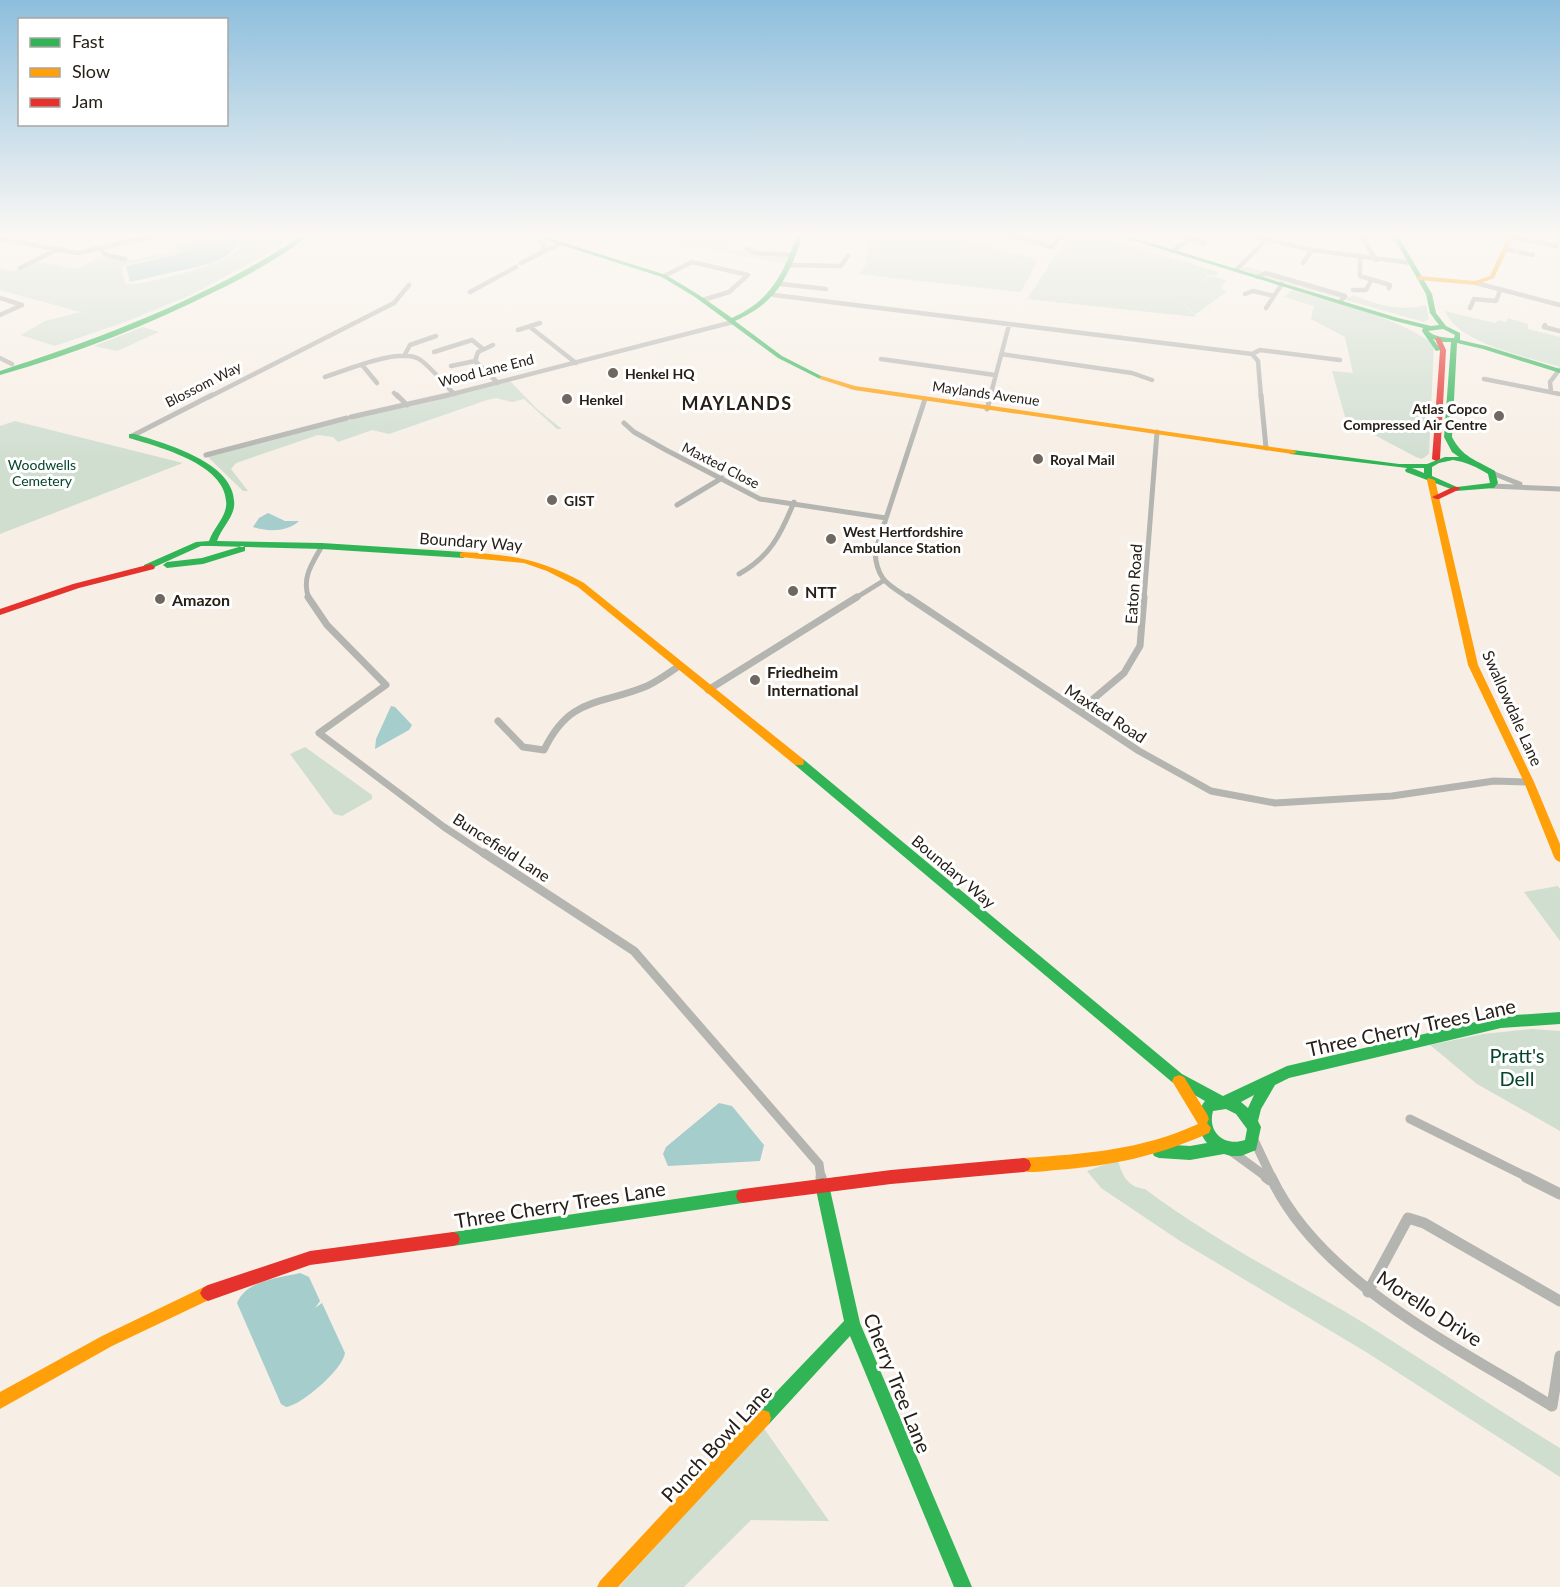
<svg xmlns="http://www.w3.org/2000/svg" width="1560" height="1587" font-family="Lato,sans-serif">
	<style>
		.green { fill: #d0ded0 }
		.water { fill: #a4cdcc }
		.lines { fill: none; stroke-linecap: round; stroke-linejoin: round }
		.street-far4 { stroke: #b4b4b0; stroke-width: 4.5 }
		.street-far3 { stroke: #b4b4b0; stroke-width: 5 }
		.street-far2 { stroke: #b4b4b0; stroke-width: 7 }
		.street-far1 { stroke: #b4b4b0; stroke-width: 9 }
		.street { stroke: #b4b4b0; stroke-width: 11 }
		.fast { fill: #30b455; fill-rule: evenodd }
		.slow { fill: #ff9f0a; fill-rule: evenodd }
		.jam { fill: #e5322d; fill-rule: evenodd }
		.poi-dot { fill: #706860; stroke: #fff; stroke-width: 2 }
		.labels { text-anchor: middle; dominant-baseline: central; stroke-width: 6; stroke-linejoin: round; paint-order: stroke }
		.far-street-label { font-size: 14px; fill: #272018; stroke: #fff }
		.far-poi-label { font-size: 14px; font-weight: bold; fill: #272018; stroke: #fff; text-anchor: start }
		.far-park-label { font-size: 14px; fill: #06452c; stroke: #fff }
		.street-label { font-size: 16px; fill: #272018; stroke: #fff }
		.poi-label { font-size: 16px; font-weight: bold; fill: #272018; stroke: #fff; text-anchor: start }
		.far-district-label { font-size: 18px; font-weight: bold; letter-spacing: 1.5px; fill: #272018; stroke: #fff }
		.near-street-label { font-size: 20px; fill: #272018; stroke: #fff }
		.near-park-label { font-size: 20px; fill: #06452c; stroke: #fff }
	</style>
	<rect width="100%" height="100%" fill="#f7efe6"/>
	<path class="green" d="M205,236H219L178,254L124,265L121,268L125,283C135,288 201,269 215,263C226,259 235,253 243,245L245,241L240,236L290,237L258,259L191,295L125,322L55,346L21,335L45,321L81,312L0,290V268L14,271L38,262L76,269L105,254L132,260L162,254Z
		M647,236L728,241L725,250L792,255L789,265Z
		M868,236H950L1038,260L1021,292L858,274L867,264Z
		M1068,236H1099L1219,272L1215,276L1208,275L1200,283L1209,276L1227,280L1221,287L1226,292L1195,315L1181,300L1196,317L1027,299Z
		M1248,267L1350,297L1353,295C1376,305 1402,312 1426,305L1429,319L1424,322L1241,270V268Z
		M1292,290C1342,305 1391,315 1434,344L1429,454L1422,459L1416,457L1346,420L1332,371L1353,373L1345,337L1311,319L1314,306L1284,297Z
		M1445,311L1495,323L1499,320L1506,322L1508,318L1528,324V329L1560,337V367C1529,357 1458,344 1445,311Z
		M143,327L159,332L117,351L94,346Z
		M510,381L537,409L562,429H557L524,399L512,402L496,398L487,400L389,434L372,430L338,442L333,437L318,435L236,463L231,469L248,491H243L208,457L317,427Z
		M15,421L183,463L0,534V426Z
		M305,747L372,795V799L342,816L334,814L290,754Z
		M1558,886L1560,889V941L1524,892Z
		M1532,1029L1560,1031V1131L1477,1084L1430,1045L1483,1034Z
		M1118,1160C1122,1176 1128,1187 1145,1189C1208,1236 1276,1272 1344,1311C1417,1355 1487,1404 1560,1448V1477L1366,1352L1180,1241L1101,1188L1087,1171Z
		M763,1427L829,1521L751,1520L684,1587H619Z"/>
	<path class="water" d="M235,236L242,240V243L225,257L209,264L130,282L126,266L176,255L210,241Z
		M268,513L285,521H299C288,532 267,532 253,527L259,518Z
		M391,706L395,707L412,725L409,730L375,749L376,739Z
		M719,1103L732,1106L764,1145L760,1161L668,1166L663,1154L666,1147Z
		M300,1273L309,1277L320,1301L315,1308L322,1303L345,1353C343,1369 302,1405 286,1407L281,1404L237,1303C246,1280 279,1278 300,1273Z"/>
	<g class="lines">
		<path class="street-far4" d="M1009,236L1052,247L1063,236
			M1183,236L1204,243
			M1253,236L1312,250L1412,263
			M1361,236L1376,260
			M1511,237L1556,246
			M0,239L78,253L154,236
			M541,242L544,245L542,252
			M747,249L756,253L792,255
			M1505,249L1514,251
			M101,250L106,255L125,259
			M1172,251L1190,239
			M1519,252L1533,255
			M1360,258V276L1390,285L1389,288
			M521,263L559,244
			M1303,263L1312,250
			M789,265L841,266L848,256
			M20,268L56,250
			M1236,270L1266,240
			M664,276L692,262L748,275L729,292L703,300
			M1257,277L1266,273L1345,296L1340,302
			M1476,283L1560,305
			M781,284L826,289
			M1353,290H1366L1371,281
			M470,292L516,267
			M1245,294L1253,291L1274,296
			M774,295L1252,354L1258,361L1261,397
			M0,298L22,305
			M1266,308L1282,284
			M1470,308L1474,299L1496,301L1500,291
			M0,315L22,305
			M1545,325L1544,327L1560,331
			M530,327L576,363
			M518,330L540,323
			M493,345L478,352L475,361L498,383
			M434,352L472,340L483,349
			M1001,354L1132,373L1152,380
			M1252,354L1260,350L1340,360
			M404,356L410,345L436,336
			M0,358L12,364
			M881,359L995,375
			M363,366L377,383
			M451,366L475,361
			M325,377C347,370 395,349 417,358C427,362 445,385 454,394
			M1484,379L1560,394
			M1551,392L1550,382L1559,370
			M394,393L398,397
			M209,397L394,303L409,285
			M441,397L733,322
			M990,397L1009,325"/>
		<path class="street-far3" d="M397,395L407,405
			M1261,395L1266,448
			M987,409L991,395
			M351,417L448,395
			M624,423L634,432L666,450L760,499L886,518
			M132,436L212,395
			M206,455L347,418
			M1492,473L1520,484
			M1491,486L1560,489
			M677,505L722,478
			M739,574C770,557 781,534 794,502
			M309,599C301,578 312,564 322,546
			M854,599L883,581
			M910,599C888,584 877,581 875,552L925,399
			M1144,599L1157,432"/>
		<path class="street-far2" d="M308,597L327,625L386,685L319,733L444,827L486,855
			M908,597L1139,751L1211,791L1275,803L1392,796L1494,781L1529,782
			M708,690L857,597
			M1079,711L1124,673L1140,646L1144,597
			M498,721L523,747L544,750C570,696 599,706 647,686C658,681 669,673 679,666"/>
		<path class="street-far1" d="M484,853L634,951L819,1164L821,1178
			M1410,1119L1529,1178
			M1254,1140L1272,1178
			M1231,1151L1268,1178"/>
		<path class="street" d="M821,1177L822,1185
			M1266,1177L1270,1180
			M1271,1177C1320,1282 1457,1347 1552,1406L1560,1356
			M1526,1177L1560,1194
			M1368,1292L1408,1218L1424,1223L1560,1301"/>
		<path class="fast" d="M302,236H308C281,257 249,275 218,290C149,325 75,354 0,375V371C108,336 206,298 302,236Z
			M533,236H542L666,275L699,295L732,318C771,300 782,276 797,236H803C787,278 778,302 735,321L782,356L825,378L820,379L778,358L695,297L662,277Z
			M1119,236H1128L1398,318L1431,326L1439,325L1430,313L1426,294L1393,236H1398L1432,294L1436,313L1446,326L1460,333V340L1486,346L1560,369V373L1483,349L1457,343L1452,437C1462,457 1476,460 1495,471L1498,483L1494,488L1456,491L1406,472L1405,470L1407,468L1290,454L1289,452L1293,450L1399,464H1427L1445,457H1459L1452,452L1444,437L1451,342H1443L1433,339L1441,350L1436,351L1422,331L1423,328L1395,321ZM1443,329L1455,335L1454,338C1445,338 1435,337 1428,331ZM1453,460C1466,462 1477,467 1488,474L1490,483L1457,487L1432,476V467L1439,463ZM1411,468H1424V473L1412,468Z
			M129,434H135C166,444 239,463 234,507C232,519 221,529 217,541L322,543L463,552L467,555L463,558L322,549L212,546H201L150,569H144V565L196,542L209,541C213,529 224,519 226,507C231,465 159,447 129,438Z
			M242,546L245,547V551L203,564L167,568L163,565L167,562L202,558Z
			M799,758L803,759L1182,1074L1223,1096L1287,1066L1501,1016L1560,1012V1024L1501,1028L1289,1078L1275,1085L1261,1109L1258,1121L1261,1127L1256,1150L1241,1156H1231L1224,1154L1190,1160L1159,1158L1154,1156L1152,1151L1154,1146L1159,1144L1190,1146L1207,1143C1197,1131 1195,1113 1205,1101L1172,1082L795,765L794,762ZM1254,1095L1248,1108L1241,1102ZM1226,1109L1236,1114L1247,1129L1245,1140C1225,1147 1207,1133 1213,1111Z
			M822,1178L827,1180L829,1185L860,1323L972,1587H954L850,1336L769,1424L763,1426L757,1424L755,1418L757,1412L844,1321L815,1185L817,1180Z
			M743,1189L748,1191L750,1196L748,1201L743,1203L453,1246L448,1244L446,1239L448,1234L453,1232Z"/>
		<path class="slow" d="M1508,236H1514L1494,278L1476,285L1419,280L1416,278L1419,276L1475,281L1490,276Z
			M822,376L855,386L1293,450L1297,452L1293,454L854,390L820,379L819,378Z
			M1428,478L1435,480L1478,665L1534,782L1560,844V862L1556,860L1554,857L1524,782L1468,665L1427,480Z
			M463,552C512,555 541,559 584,583L803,759L804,762L803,765H795L578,587L547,571L524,563L460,557V553Z
			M1179,1075L1184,1077L1207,1114L1209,1119L1207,1123L1211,1128L1209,1133C1158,1156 1111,1166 1056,1170C1045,1171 1030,1174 1019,1170L1017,1165L1019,1160L1024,1158C1084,1154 1142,1150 1198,1124L1172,1081L1174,1077Z
			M208,1285L213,1288L216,1293L213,1298L112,1346L0,1409V1392L102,1336Z
			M763,1410L769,1412L771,1418L769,1424L618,1587H597L600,1581L757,1412Z"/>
		<path class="jam" d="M1438,337L1441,339L1446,350L1440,459L1436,461L1432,459L1440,350L1435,339Z
			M1453,487H1459L1460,489L1439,499H1436L1432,497Z
			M151,564L155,567L154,569L79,588L0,615V609L73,584Z
			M1024,1158L1029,1160L1031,1165L1029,1170L1024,1172L891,1184L743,1203L738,1201L736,1196L738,1191L743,1189L891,1170Z
			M453,1232L458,1234L460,1239L458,1244L453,1246L310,1265L208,1301L203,1298L200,1293L203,1288L208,1285L310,1251Z"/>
	</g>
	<linearGradient id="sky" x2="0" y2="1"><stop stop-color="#8dbedd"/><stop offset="0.51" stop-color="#fbf8f4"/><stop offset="1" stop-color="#fbf8f4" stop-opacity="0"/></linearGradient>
	<rect width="1560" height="459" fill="url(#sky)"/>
	<g class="poi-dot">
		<circle cx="613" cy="373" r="6"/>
		<circle cx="567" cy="399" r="6"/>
		<circle cx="1499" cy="416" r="6"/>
		<circle cx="1038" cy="459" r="6"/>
		<circle cx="552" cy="500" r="6"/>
		<circle cx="831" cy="539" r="6"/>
		<circle cx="793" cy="591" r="6"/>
		<circle cx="160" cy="599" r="6"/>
		<circle cx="755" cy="680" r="6"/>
	</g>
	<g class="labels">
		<g class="far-street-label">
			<text transform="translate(486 370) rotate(-14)">Wood Lane End</text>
			<text transform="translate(203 384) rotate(-27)">Blossom Way</text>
			<text transform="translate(986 393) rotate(8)">Maylands Avenue</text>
			<text transform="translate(721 465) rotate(27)">Maxted Close</text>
		</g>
		<g class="far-poi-label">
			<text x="625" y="373">Henkel HQ</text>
			<text x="579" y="399">Henkel</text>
			<text x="1487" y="408" text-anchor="end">Atlas Copco<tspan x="1487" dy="16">Compressed Air Centre</tspan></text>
			<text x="1050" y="459">Royal Mail</text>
			<text x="564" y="500">GIST</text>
			<text x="843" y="531">West Hertfordshire<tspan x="843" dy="16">Ambulance Station</tspan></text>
		</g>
		<g class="far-park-label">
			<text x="42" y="464">Woodwells<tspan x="42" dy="16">Cemetery</tspan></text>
		</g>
		<g class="street-label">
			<text transform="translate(471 541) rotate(4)">Boundary Way</text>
			<text transform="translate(1133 584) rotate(-86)">Eaton Road</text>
			<text transform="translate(1513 708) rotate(66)">Swallowdale Lane</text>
			<text transform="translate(1106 713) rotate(33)">Maxted Road</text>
			<text transform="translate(502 847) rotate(33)">Buncefield Lane</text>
			<text transform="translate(954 871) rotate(40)">Boundary Way</text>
		</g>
		<g class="poi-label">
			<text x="805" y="591">NTT</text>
			<text x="172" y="599">Amazon</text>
			<text x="767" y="671">Friedheim<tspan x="767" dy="18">International</tspan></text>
		</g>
		<g class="far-district-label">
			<text x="737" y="403">MAYLANDS</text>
		</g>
		<g class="near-street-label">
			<text transform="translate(1411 1027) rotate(-12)">Three Cherry Trees Lane</text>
			<text transform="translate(560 1204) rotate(-9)">Three Cherry Trees Lane</text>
			<text transform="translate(1430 1308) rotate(33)">Morello Drive</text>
			<text transform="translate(898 1383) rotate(68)">Cherry Tree Lane</text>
			<text transform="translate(716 1443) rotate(-47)">Punch Bowl Lane</text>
		</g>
		<g class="near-park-label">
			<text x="1517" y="1055">Pratt's<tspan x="1517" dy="23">Dell</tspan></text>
		</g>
	</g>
	<rect x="18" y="18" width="210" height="108" fill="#ffffff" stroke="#a9a6a3" stroke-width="1.5"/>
	<rect x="30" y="38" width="30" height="9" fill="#30b455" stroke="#a9a6a3" stroke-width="1.5"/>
	<text x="72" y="48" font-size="18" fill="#272018">Fast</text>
	<rect x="30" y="68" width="30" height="9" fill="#ff9f0a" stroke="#a9a6a3" stroke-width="1.5"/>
	<text x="72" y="78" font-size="18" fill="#272018">Slow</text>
	<rect x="30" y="98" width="30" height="9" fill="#e5322d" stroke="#a9a6a3" stroke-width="1.5"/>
	<text x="72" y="108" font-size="18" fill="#272018">Jam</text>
</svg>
